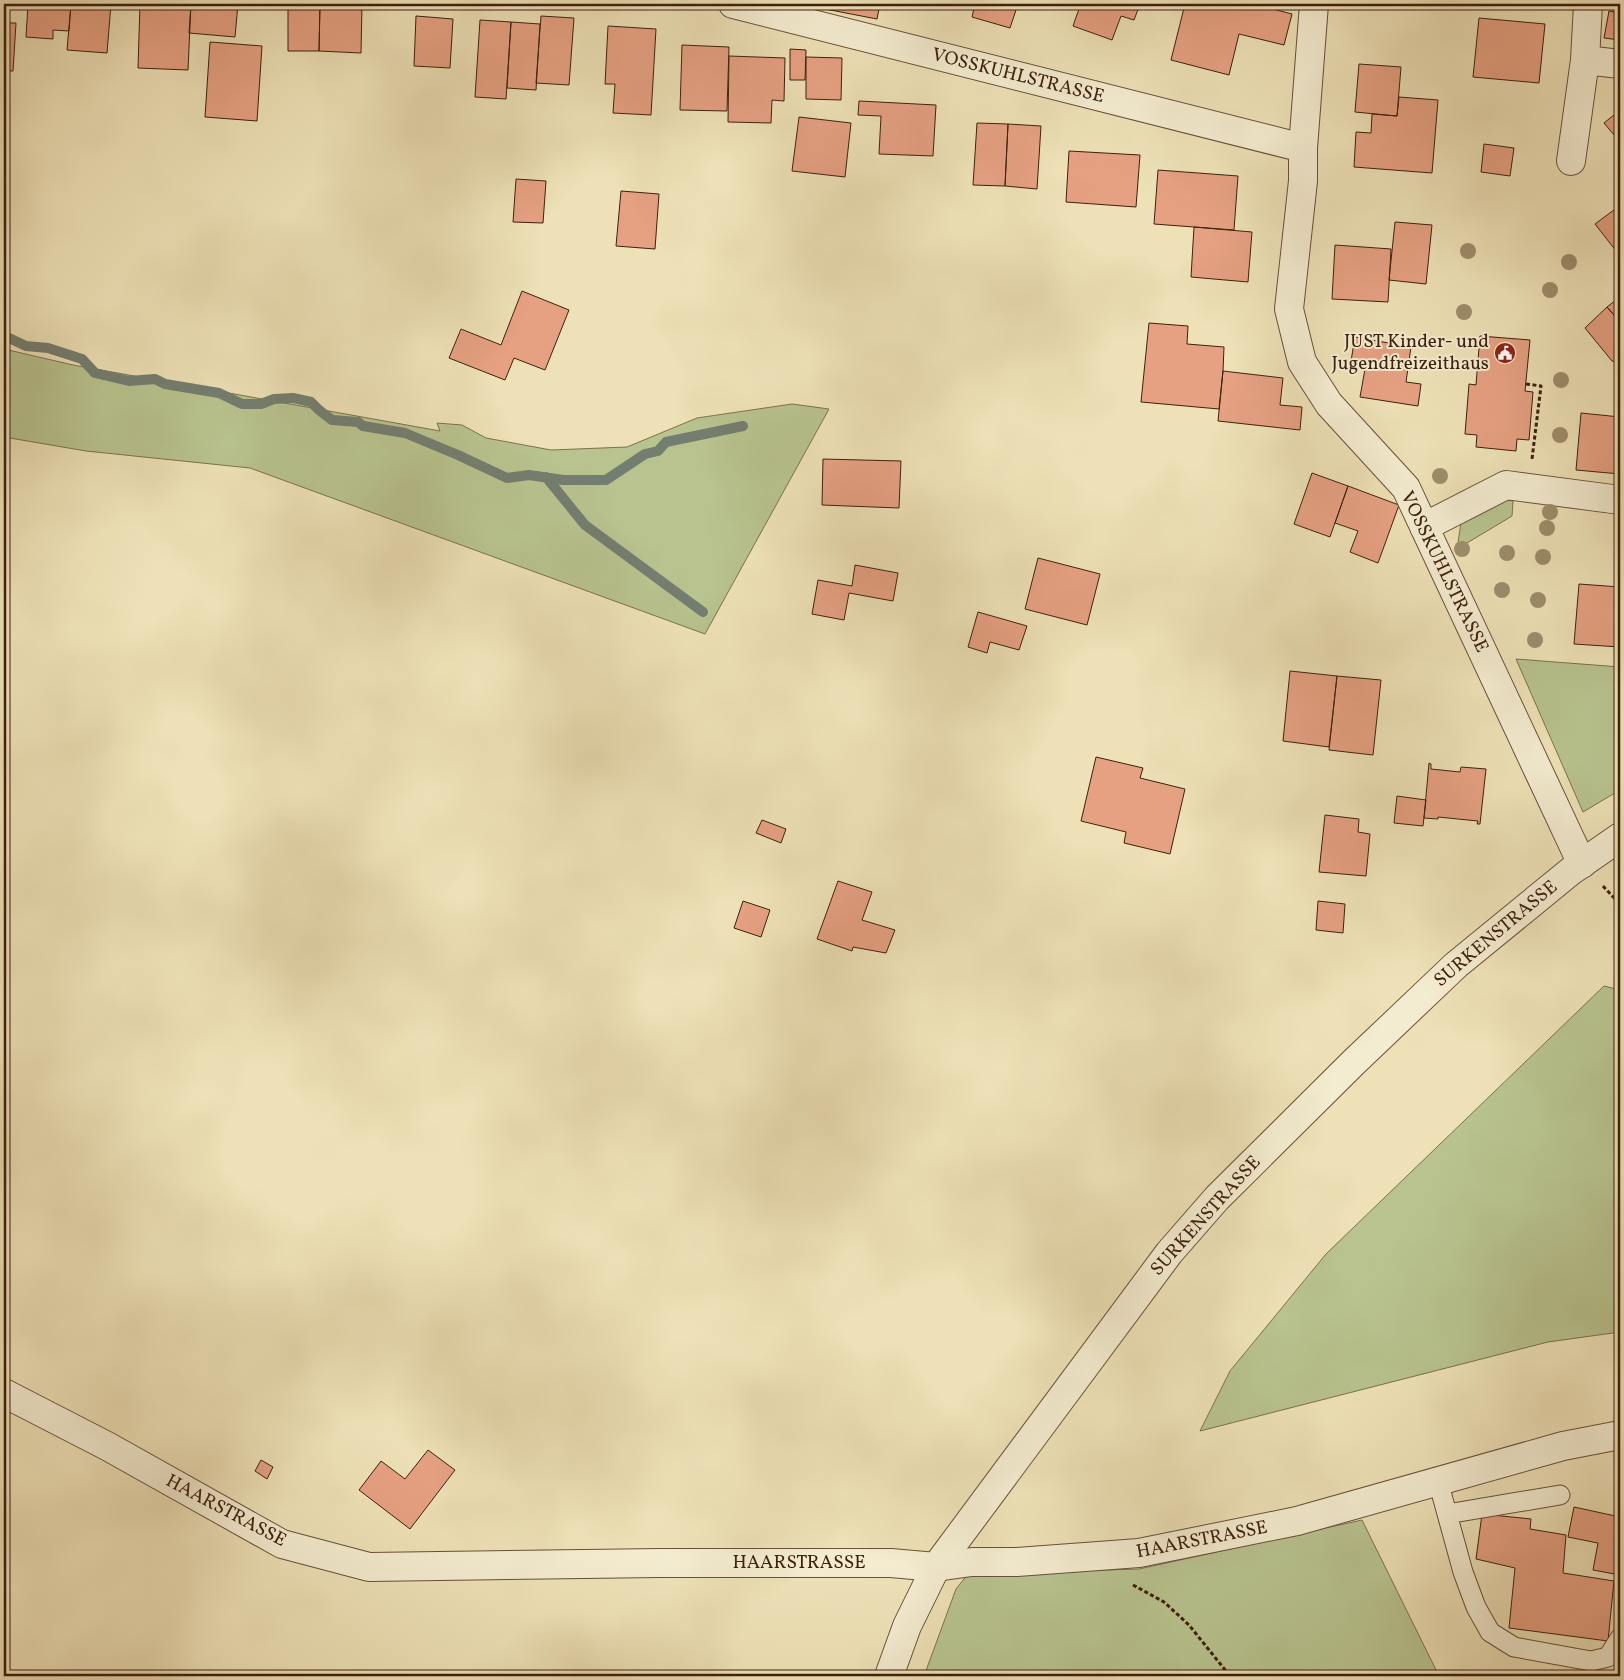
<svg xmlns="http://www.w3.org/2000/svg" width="1624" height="1680" font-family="Vollkorn,serif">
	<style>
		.green { fill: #b8c38f; stroke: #7a724e }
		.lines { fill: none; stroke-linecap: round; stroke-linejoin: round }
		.stream { stroke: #747e70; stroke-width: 10 }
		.building { fill: #e6a182; stroke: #3d200e }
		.service-casing { stroke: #695038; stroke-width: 21 }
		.minor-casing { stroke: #695038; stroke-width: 30 }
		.tertiary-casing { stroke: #695038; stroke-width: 30 }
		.path { stroke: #3d200e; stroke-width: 3; stroke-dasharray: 4 2.5; stroke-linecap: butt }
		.service { stroke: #f4ecd0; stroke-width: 19 }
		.minor { stroke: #f4ecd0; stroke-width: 28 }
		.tertiary { stroke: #f4ecd0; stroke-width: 28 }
		.tree { fill: #9e8d6c }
		.labels { text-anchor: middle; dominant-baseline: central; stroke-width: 4; stroke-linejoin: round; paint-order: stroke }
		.street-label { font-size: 19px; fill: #3d200e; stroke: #f4ecd0 }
		.poi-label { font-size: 19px; fill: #3d200e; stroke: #f4ecd0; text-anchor: end }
	</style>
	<rect width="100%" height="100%" fill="#eee1b7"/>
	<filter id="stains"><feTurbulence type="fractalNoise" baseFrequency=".004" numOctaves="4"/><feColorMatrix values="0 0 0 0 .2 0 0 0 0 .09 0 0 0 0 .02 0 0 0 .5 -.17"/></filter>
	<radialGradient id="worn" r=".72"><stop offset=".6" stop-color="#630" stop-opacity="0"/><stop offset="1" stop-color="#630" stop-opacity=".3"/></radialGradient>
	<path class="green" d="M4,349L73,365L440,431L437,423L462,425L486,438L551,450L627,447L697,418L792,404L829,409L705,634L250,468L86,451L4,437Z
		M1499,499L1513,501L1512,516L1457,549L1462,516Z
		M1516,659L1620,667V790L1583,812Z
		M1604,986L1620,990V1332L1548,1342L1200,1431L1230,1371L1326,1254Z
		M1362,1520L1439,1676H924L956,1589L968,1574L1139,1569Z"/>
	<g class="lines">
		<path class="stream" d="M4,338H9L26,346L48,348L82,359L95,373L129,381L155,379L165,384L219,393L242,404H261L274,399L293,398L311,402L319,410L332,420L358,422L363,426L405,433L458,455L507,478L529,475L563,480H606L645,454L658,451L666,442L743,426
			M546,477L585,525L703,612"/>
	</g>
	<path class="building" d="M28,4H71L69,31L53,30V39L26,37Z
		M71,4H111L107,53L67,50Z
		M140,4H191L188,70L138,68Z
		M191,4H238L235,37L189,33Z
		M288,4H320L319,51H288Z
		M320,4H362L361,53L319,51Z
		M820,4H880L877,19L820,8Z
		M950,4H975L974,10Z
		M975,4H1018L1010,28L972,17Z
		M1063,4H1140L1134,20L1121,16L1112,40L1073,26L1079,9Z
		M1185,4H1254L1292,14L1284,45L1239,34L1229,75L1171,60Z
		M1609,11L1620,13V40L1604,38Z
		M416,16L453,19L450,68L414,66Z
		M541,16L574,18L569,85L536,83Z
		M1479,18L1545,24L1539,83L1473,77Z
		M480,20L511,22L506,99L475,97Z
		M511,22L540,24L536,90L507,88Z
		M4,23H16L13,71H4Z
		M608,26L656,29L651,115L613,113L615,84H605Z
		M210,42L262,46L257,121L205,117Z
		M682,45L729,47L727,111L680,110Z
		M790,49L806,50L805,80H790Z
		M729,56L785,58L784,101L772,100L771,123L728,122Z
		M806,57L842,58L841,100L806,99Z
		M1359,64L1401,67L1397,116L1355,112Z
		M1399,97L1438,100L1432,173L1354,167L1356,132L1371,133L1372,114L1397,116Z
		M859,101L936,105L933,156L879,154L881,116L858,115Z
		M1620,110V142L1604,123Z
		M799,117L851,123L845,177L792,171Z
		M977,123L1008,124L1005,186L973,185Z
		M1008,124L1041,126L1037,189L1005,186Z
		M1484,144L1514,148L1510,176L1481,172Z
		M1069,151L1140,155L1136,207L1066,202Z
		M1158,170L1238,176L1234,230L1154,224Z
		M516,179L546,181L543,223L513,222Z
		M621,191L659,194L655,249L616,246Z
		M1618,207L1620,209V256L1595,224Z
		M1395,222L1432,225L1426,284L1389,280Z
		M1194,227L1252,232L1248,282L1191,277Z
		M1335,245L1391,249L1388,302L1332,299Z
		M522,291L569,310L545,370L514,358L505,380L449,358L461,329L501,345Z
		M1620,297V322L1607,307Z
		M1607,307L1620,322V363L1612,361L1585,328Z
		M1149,323L1188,326L1187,344L1224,347L1223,371L1219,409L1141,402Z
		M1480,336L1530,340L1525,391L1533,392L1529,440L1517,439L1516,451L1476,447L1477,435L1465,434L1469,384L1476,385Z
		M1355,337L1411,347L1406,382L1421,384L1418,406L1360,397L1365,369L1350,367Z
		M1223,371L1283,378L1280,405L1302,407L1300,430L1218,421Z
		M1581,413L1620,417V474L1576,470Z
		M823,459L901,461L899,508L822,505Z
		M1312,473L1348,486L1330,537L1294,524Z
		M1348,486L1399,505L1378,563L1350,552L1358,531L1335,523Z
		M1038,558L1100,574L1087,625L1025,609Z
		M855,565L898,573L893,601L849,593L844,620L812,614L818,580L852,586Z
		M1579,584L1620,587V647L1574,644Z
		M978,612L1027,626L1019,650L990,642L987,653L968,647Z
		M1290,671L1337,676L1329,747L1283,741Z
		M1337,676L1381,680L1373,755L1329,750Z
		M1096,757L1143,768L1140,778L1185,789L1170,854L1124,843L1126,832L1081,821Z
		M1429,763L1431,764V769L1460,772L1461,767L1486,769L1480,824H1477L1478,821L1438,817V819L1424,818Z
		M1397,796L1426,800L1423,826L1394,823Z
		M1325,815L1359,819L1358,832L1370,834L1366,876L1319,872Z
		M762,820L786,829L781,843L756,833Z
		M838,881L872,892L862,920L895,930L886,953L853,947L852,951L817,939Z
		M743,901L770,910L761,937L734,928Z
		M1318,901L1345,904L1343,933L1316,930Z
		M428,1450L455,1470L410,1529L359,1490L381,1461L405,1479Z
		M261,1460L273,1467L267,1479L255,1471Z
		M1574,1507L1620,1517V1575L1593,1570L1598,1543L1568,1537Z
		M1482,1514L1531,1519L1530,1529L1566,1535L1563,1573L1614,1581L1608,1641L1509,1628L1515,1568L1476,1559Z"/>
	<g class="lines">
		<g class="service-casing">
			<path id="service" d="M1438,1481L1463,1572L1476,1607L1490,1632L1514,1647L1591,1661L1608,1657L1620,1638
				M1447,1514L1560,1495"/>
		</g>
		<g class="minor-casing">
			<path id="minor" d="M733,4L1303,148V181L1289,309L1302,362L1329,404L1406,488L1582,864
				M1588,4L1585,60L1620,64
				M1303,148L1314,4
				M1571,161L1585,60
				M1424,527L1506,485L1620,500
				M4,1393L107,1446L282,1544L369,1567L659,1563H891L936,1567L972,1562H1017L1139,1553L1297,1521L1563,1446L1620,1435"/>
		</g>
		<g class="tertiary-casing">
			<path id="tertiary" d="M889,1676L907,1626L936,1567L1169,1253L1217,1198L1354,1062L1456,965L1571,871L1620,837"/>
		</g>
		<path class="path" d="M1526,384L1541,386L1532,459
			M1603,886L1617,901L1620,902
			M1133,1585L1164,1602L1189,1625L1230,1676"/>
		<use href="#service" class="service"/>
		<use href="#minor" class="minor"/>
		<use href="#tertiary" class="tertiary"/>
	</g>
	<g class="tree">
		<circle cx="1468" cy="251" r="8"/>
		<circle cx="1569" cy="262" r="8"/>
		<circle cx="1550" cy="290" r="8"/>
		<circle cx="1464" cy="312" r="8"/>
		<circle cx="1561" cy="380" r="8"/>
		<circle cx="1560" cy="435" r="8"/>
		<circle cx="1440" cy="476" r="8"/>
		<circle cx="1550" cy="512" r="8"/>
		<circle cx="1547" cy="528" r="8"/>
		<circle cx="1462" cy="549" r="8"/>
		<circle cx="1507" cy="553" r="8"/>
		<circle cx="1543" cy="557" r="8"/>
		<circle cx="1502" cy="590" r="8"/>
		<circle cx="1538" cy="600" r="8"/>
		<circle cx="1535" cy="640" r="8"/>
	</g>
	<defs>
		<g id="civic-disc" transform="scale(1.125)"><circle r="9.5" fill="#8f2418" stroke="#f4ecd0"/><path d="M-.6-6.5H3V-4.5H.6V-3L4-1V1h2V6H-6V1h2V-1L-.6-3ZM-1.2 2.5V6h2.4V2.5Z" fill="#fff"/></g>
	</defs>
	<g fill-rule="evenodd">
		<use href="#civic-disc" x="1505" y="353"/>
	</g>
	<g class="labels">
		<g class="street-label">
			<text transform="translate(1018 76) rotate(14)">VOSSKUHLSTRASSE</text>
			<text transform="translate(1444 572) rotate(64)">VOSSKUHLSTRASSE</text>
			<text transform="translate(1496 934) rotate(-40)">SURKENSTRASSE</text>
			<text transform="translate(1206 1216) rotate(-48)">SURKENSTRASSE</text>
			<text transform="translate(226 1511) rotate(28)">HAARSTRASSE</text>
			<text transform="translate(1202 1540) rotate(-11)">HAARSTRASSE</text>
			<text x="799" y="1563">HAARSTRASSE</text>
		</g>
		<g class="poi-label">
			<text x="1489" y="342">JUST Kinder- und<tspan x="1489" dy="22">Jugendfreizeithaus</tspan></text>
		</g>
	</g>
	<rect width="1624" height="1680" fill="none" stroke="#eee1b7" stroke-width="20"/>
	<rect x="5" y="5" width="1614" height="1670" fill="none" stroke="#3d200e" stroke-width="2.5"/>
	<rect x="10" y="10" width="1604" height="1660" fill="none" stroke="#3d200e"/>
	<rect width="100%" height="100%" filter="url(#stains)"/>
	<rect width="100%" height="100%" fill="url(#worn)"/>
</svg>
